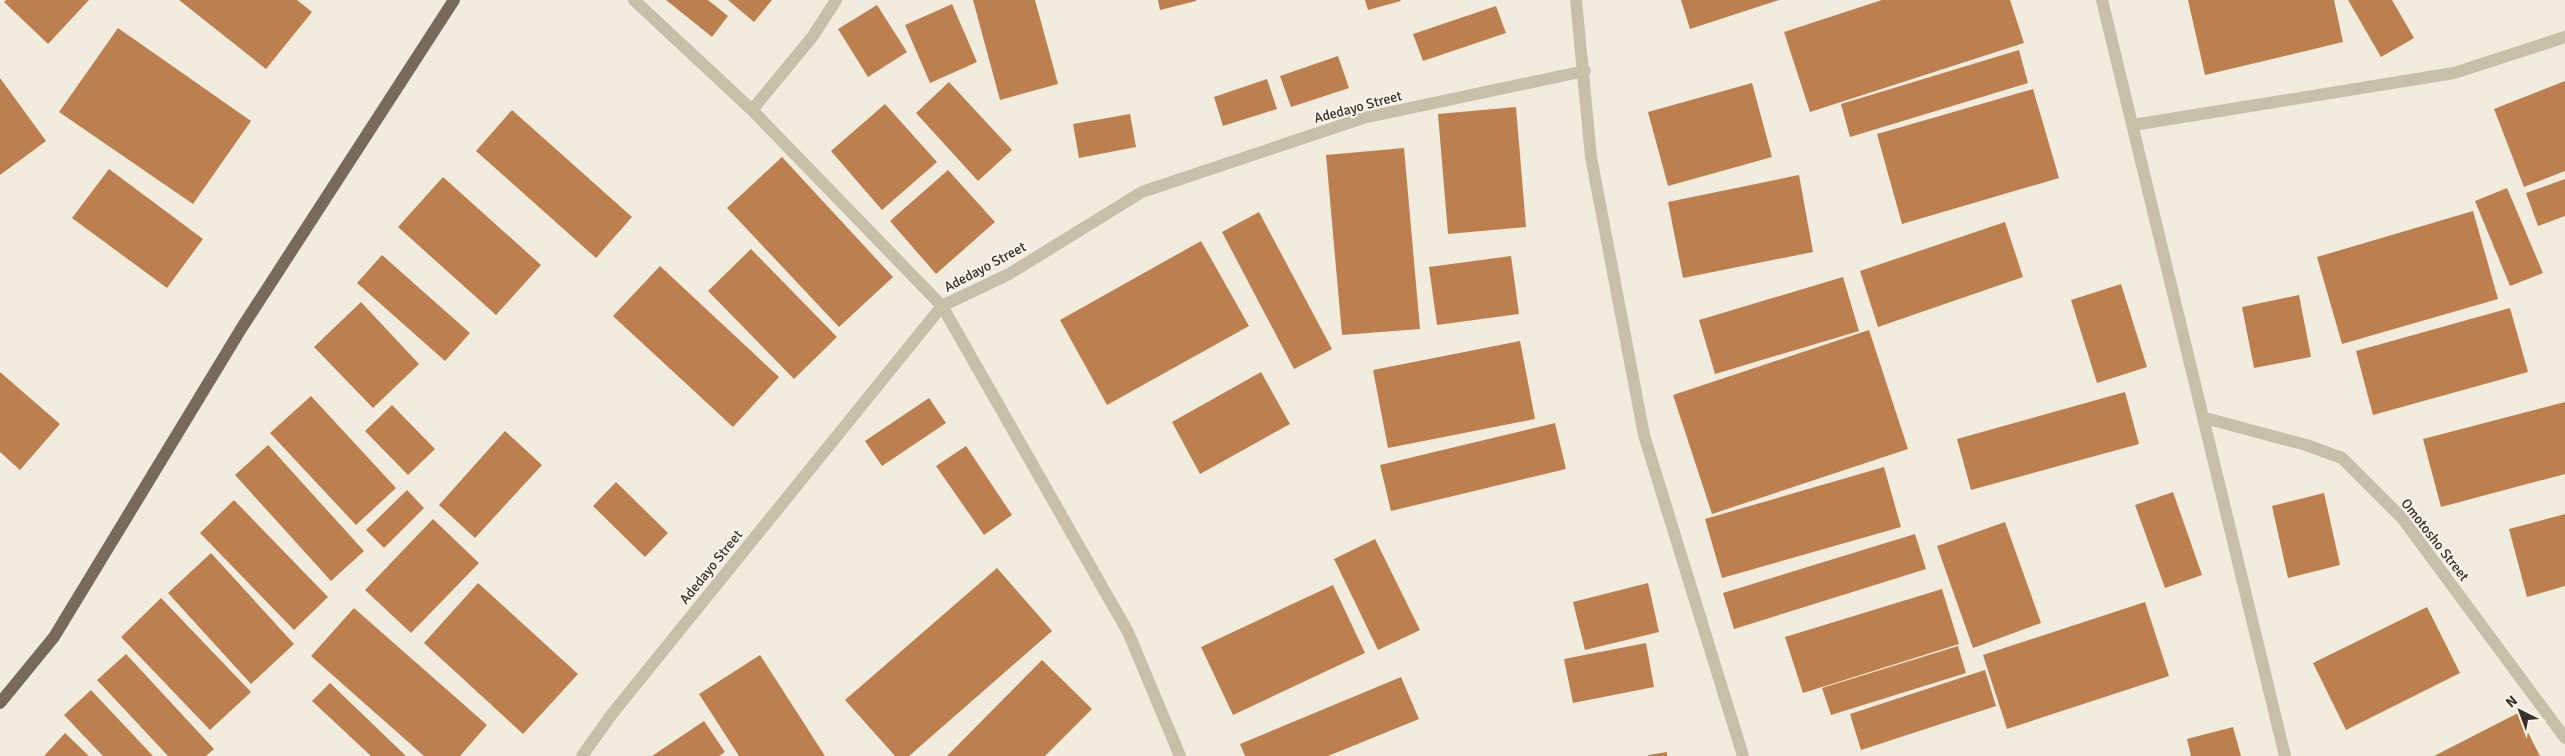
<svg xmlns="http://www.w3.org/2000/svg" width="2565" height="756" font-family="Signika,sans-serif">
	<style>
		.building { fill: #be7f4f }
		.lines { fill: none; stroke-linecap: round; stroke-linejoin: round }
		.minor { stroke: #c8beaa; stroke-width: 12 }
		.major { stroke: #776a5b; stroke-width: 12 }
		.labels { text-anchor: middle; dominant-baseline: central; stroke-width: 4.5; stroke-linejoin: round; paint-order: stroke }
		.street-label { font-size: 14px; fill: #363029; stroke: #f9f5ea }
	</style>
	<rect width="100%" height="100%" fill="#f1ecde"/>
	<path class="building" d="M6,0H89L48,44L4,2Z
		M179,0H297L312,12L266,69Z
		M666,0H708L728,16L712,37Z
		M728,0H772L754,22Z
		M973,0H1035L1058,84L1000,100Z
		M1158,0H1196V1L1160,10Z
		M1365,0H1400L1401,1L1368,10Z
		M1681,0H1779L1690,29Z
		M1882,0H2010L2024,43L1810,112L1784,32Z
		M2188,0H2334L2343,42L2205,75Z
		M2348,0H2392L2414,38L2381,57Z
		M952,4L977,62L930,83L905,25Z
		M877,5L907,52L868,77L838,29Z
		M1496,6L1506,33L1423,61L1413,34Z
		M118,28L251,121L193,204L59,112Z
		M2019,50L2028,83L1850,137L1841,104Z
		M1338,56L1349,88L1291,107L1280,76Z
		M0,78L46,141L0,175Z
		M1267,79L1277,109L1223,126L1214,97Z
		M2565,81V171L2524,187L2494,109Z
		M949,82L1012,150L978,181L916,113Z
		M1752,83L1772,157L1668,186L1648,112Z
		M2033,89L2059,178L1902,224L1877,134Z
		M885,104L937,162L882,210L831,151Z
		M1516,107L1526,227L1448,234L1438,114Z
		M512,110L632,217L596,258L476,151Z
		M1130,114L1136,147L1079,158L1073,124Z
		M1404,148L1420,329L1342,335L1326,155Z
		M782,157L893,277L839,327L727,208Z
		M109,169L203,239L167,288L72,218Z
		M948,170L995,222L936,274L890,221Z
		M1799,175L1813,252L1683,278L1668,202Z
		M443,177L541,265L496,315L398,227Z
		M2565,179V216L2538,226L2526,193Z
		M2507,188L2543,273L2510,286L2475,201Z
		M2473,211L2498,299L2342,344L2317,257Z
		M1259,212L1332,349L1294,369L1222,232Z
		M2005,222L2023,277L1878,327L1860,271Z
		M1201,241L1249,326L1107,405L1060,320Z
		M751,249L837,337L794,379L708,291Z
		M382,255L470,333L445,361L357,283Z
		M1511,256L1519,314L1437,325L1429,267Z
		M660,266L779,377L733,427L613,316Z
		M1843,277L1859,331L1715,374L1699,320Z
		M2121,284L2147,367L2097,383L2071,300Z
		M2299,295L2311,357L2254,368L2242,307Z
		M361,302L419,364L373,408L314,347Z
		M2510,308L2528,372L2373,415L2356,351Z
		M1869,330L1908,449L1712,514L1673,395Z
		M1520,341L1535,419L1388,448L1373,370Z
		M0,372L60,424L20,470L0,452Z
		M1261,372L1290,424L1200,474L1172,422Z
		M2125,392L2139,444L1971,490L1957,439Z
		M311,396L396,488L356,525L270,433Z
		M929,398L946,423L882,466L865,441Z
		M2565,402V474L2441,507L2423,439Z
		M392,405L435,449L408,475L365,431Z
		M1555,423L1566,469L1391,511L1380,465Z
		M505,431L542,465L475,538L439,505Z
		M268,445L364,551L331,581L235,475Z
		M966,446L1012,515L984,535L936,466Z
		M1884,467L1901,527L1722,578L1705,519Z
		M616,482L668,533L645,557L593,506Z
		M407,490L424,508L384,548L366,530Z
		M2173,492L2202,575L2165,588L2135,505Z
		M2324,493L2340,565L2288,578L2272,506Z
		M234,500L328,597L294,630L200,533Z
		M2565,514V586L2527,597L2509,529Z
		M433,519L479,563L411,633L365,590Z
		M2005,522L2041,623L1973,648L1937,546Z
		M1915,534L1926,569L1734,629L1723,593Z
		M1375,539L1420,630L1378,650L1334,559Z
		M211,553L294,644L251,684L168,593Z
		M997,568L1052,631L909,756H895L845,700Z
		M478,583L578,674L523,734L424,643Z
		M1648,583L1659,632L1585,650L1573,602Z
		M1333,585L1365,653L1233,715L1201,647Z
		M1942,589L1959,644L1803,693L1785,637Z
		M161,598L251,692L210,730L121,637Z
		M2145,602L2169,676L2007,729L1983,655Z
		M2427,607L2460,673L2346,730L2313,663Z
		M354,608L487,725L460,756H424L311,656Z
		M1646,643L1654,687L1573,703L1564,659Z
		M1958,646L1966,673L1831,715L1822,688Z
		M126,654L214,749L206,756H168L97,680Z
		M760,655L825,756H739L699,694Z
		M1042,660L1092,709L1045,756H947Z
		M1985,670L1996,706L1861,750L1850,714Z
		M1401,677L1419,719L1328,756H1245L1240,744Z
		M330,683L406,756H371L312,701Z
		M91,690L153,756H103L64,715Z
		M2518,713L2540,756H2434Z
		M704,721L725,752L719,756H652Z
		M2233,727L2241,756H2191L2187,739Z
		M65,733L89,756H44Z
		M1667,752V756H1648V755Z"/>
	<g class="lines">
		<path class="minor" d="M634,0L752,110L942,306L1128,632L1180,756
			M1576,0L1591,157L1644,435L1743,756
			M2102,0L2285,756
			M752,110L813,36L836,0
			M2133,125L2454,73L2565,37
			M2205,418L2306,445L2342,458L2402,518L2565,738
			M582,756L612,714L942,306L1009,274L1142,192L1363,118L1585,71"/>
		<path class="major" d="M0,703L54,637L241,329L454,0"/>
	</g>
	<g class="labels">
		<g class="street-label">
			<text transform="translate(1358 107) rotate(-15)">Adedayo Street</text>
			<text transform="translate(985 267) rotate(-28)">Adedayo Street</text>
			<text transform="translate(2435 540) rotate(52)">Omotosho Street</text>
			<text transform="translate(711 567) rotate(-51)">Adedayo Street</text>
		</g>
	</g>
	<g transform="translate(2520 711) rotate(318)" stroke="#f9f5ea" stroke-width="4" paint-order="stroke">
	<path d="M0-4L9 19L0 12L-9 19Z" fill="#363029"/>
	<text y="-8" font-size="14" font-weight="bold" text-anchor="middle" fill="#363029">N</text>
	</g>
</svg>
